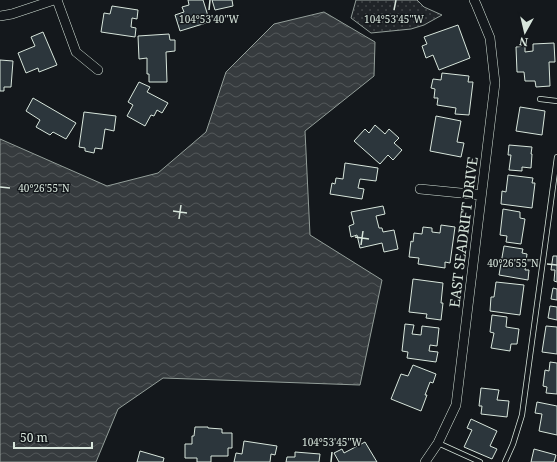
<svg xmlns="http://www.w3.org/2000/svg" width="557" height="462" font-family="'Noto Serif',serif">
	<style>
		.green { fill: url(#green-dots); stroke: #939e99 }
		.water { fill: url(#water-waves); stroke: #939e99 }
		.building { fill: #2c363c; stroke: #d8e6dc }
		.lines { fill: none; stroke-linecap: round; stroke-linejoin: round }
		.lane-casing { stroke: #d8e6dc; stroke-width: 6 }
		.street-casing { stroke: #d8e6dc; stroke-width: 10 }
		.lane { stroke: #14181c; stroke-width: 4.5 }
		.street { stroke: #14181c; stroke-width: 9 }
		.ticks { fill: none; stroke: #d8e6dc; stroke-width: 1.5 }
		.labels { text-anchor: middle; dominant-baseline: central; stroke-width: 3; stroke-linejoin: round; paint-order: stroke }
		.street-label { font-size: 14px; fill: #d8e6dc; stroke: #14181c }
		.ticks-label { font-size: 10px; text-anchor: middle; fill: #d8e6dc; stroke: #14181c; stroke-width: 3; stroke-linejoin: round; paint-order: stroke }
	</style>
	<defs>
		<pattern id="green-dots" width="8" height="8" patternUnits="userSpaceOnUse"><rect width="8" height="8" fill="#202428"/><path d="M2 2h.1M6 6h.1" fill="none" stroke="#404447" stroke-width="1.8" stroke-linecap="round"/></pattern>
		<pattern id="water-waves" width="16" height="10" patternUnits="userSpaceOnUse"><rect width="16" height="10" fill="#363b3e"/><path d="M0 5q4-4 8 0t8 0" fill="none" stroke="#525759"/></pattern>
	</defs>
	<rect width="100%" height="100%" fill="#14181c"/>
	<path class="green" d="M356,0H417L424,7L442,15L424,25L411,29L371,33L351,18Z"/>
	<path class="water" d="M324,12L375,42L374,76L305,131L310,235L382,280L360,385L163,378L118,409L96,462H0V139L107,186L158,173L206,132L226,72L274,24Z"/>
	<path class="building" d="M188,0H203L208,16L204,17L206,23L180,31L175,15L184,12L182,7L189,5Z
		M212,0H232L233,6L215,10Z
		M112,6L138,10L137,19L132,18L131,27L136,28L135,37L101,32L104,13L110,14Z
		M458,25L470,58L439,70L433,55L426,58L422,46L427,44L424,37Z
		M43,32L57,65L39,72L38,68L26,73L18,53L35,46L31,37Z
		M169,34L170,40H175V51L166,52L167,82H149V74H147V58L139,59L138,36Z
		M554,43L555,62H549L550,86L536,87L535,81H525L524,72H517L516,47L525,46V52L533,51V44Z
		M0,60L13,61L11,87H4V91H0Z
		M442,73L469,76L468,82H473L469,115L455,114L456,108L437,105L438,98H434L435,89L431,88L433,79L441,80Z
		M139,82L150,87L147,92L168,103L162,113L157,110L154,116L151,115L145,126L127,116L133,105L128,102Z
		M33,98L76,123L66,139L53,132L50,135L36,127L40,120L26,111Z
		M520,107L545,111L542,135L516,131Z
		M84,112L116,116L114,131L105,129L102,149L95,148L94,153L85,151V148L79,147Z
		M436,116L461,121L457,142L464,143L461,157L430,151Z
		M375,125L385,134L389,129L399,138L394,143L402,150L393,160L388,155L380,164L354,141L365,129L369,133Z
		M509,145L532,147L531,154H532L531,168L522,167V171L509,170L511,155H508Z
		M345,163L378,168L376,181L360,179L358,188L364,189L362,199L330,194L332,183L335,184L336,178L343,179Z
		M508,175L533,178L532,183H535L532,208L501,204L502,191L506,192Z
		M383,206L385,214L376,216L379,228H382L383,232L394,230L398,249L384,252L382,243L360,248L357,235L351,237L349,226L354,224L351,212Z
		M503,209L520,212V218L525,219L521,244L506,242L507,236L500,235Z
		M441,225L455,227L450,263L445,262V268L418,264L419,258L409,257L411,241L413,242L414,233L422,234L423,227L432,228V232L440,233Z
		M504,246L523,249L522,253L527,254L525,270H529L528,280L499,275Z
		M553,256H557V282L554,281L555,270H551Z
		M413,279L443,283L441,303H443L441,320L426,318L427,314L409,312Z
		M496,282L524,285L520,315L490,311L491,297H494Z
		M553,288L557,289V300L551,299Z
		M550,306L557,307V320L548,318Z
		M492,315L507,317L506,327L519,329L517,344H511L510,351L491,348L494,333L490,332Z
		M405,324L414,325L412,334L421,335L422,326L439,328L437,346L430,345L429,351L438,352L436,362L407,358L408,352L402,351Z
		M546,326L557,327V354L542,352Z
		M550,362L557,363V394L546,393L547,387L543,386L545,370L549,371Z
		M413,365L436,374L433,383L430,382L425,395H427L421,411L391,399L401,374L408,376Z
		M481,388L499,390L497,400L509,401L507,417L481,414L482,406H479Z
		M537,402L557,406V435L539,431L542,414L535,413Z
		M471,419L497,431L490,446L497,449L492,459L464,447L472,430L467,428Z
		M195,427H208V428L222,429V433H232V448H228V456H211V462H197V458H185V444H192V436H194Z
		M244,441L277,446L275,455L271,454L270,462H234L236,453L242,454Z
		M365,442L377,462H339L334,453L342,449L344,453Z
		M534,449L556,455L554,462H531Z
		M140,451L164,458L163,462H137Z
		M295,452L320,454L319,462H286L287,457H295Z"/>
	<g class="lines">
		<g class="lane-casing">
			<path id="lane" d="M540,99L557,101
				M438,443L480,462
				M505,462L513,444L522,415L557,157"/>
		</g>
		<g class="street-casing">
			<path id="street" d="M57,0L76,52L98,70
				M0,16L12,14L54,0
				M420,189L481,195
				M425,462L438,443L456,405L495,83L490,38L476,4L474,0"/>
		</g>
		<use href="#lane" class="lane"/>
		<use href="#street" class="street"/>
	</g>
	<path class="ticks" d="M209,10L210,0M394,10L396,0M0,187L10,188M173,211L187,213M179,219L181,205M355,237L369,239M361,245L363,231M547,264L557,265M331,462L332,452"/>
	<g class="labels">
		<g class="street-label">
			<text transform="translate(463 232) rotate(-83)">EAST SEADRIFT DRIVE</text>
		</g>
	</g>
	<g class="ticks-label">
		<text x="209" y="23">104°53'40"W</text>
		<text x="394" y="23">104°53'45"W</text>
		<text x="44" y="192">40°26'55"N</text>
		<text x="513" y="267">40°26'55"N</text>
		<text x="332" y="446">104°53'45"W</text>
	</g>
	<g transform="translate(525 32) rotate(188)" stroke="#14181c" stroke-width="3" paint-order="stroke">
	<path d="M0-3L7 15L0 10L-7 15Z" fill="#d8e6dc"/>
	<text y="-6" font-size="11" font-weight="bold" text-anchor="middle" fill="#d8e6dc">N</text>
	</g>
	<path d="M14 442v6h78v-6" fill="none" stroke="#d8e6dc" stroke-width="2"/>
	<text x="20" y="442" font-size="12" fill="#d8e6dc" stroke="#14181c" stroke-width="3" paint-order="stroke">50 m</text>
</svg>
